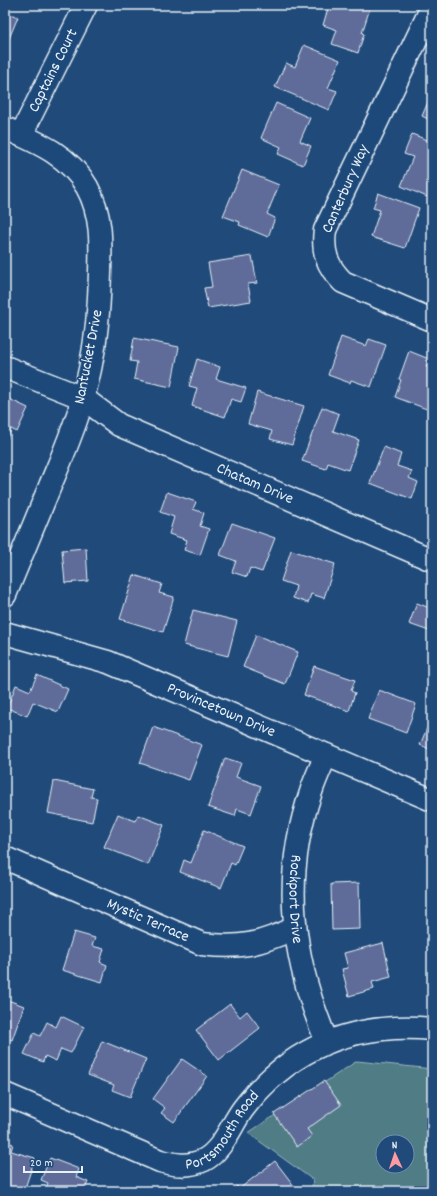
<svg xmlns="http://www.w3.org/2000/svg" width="437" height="1196" font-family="Dekko,sans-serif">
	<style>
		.green { fill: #4f7c85; stroke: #9cb6be; fill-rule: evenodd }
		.building { fill: #5e6c99; stroke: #e8f1f8 }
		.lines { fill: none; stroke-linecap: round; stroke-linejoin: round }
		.minor-casing { stroke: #e8f1f8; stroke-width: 25 }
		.minor { stroke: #1f4a7a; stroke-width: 22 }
		.labels { text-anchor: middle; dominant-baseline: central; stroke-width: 3.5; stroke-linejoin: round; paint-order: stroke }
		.street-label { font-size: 16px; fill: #e8f1f8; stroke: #1f4a7a }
	</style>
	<rect width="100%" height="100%" fill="#1f4a7a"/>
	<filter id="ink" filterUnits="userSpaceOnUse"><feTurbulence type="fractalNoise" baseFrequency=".025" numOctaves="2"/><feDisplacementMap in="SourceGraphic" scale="8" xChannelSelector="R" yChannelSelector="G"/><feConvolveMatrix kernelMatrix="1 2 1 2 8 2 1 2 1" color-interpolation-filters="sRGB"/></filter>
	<g filter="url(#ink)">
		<path class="green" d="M357,1061L432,1069V1191H311L313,1180L248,1133ZM383,1142H407V1166H383Z"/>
		<path class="building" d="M329,5H371L362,33L364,34L358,53L332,44L337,30L323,25Z
			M5,12L18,17L5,48Z
			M304,45L340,60L328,88L337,91L329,110L275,87L286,63L295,67Z
			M431,95L432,96V121L422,116Z
			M276,103L310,118L300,141L311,146L303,165L278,154L281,147L261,138Z
			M412,134L432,142V199L401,186L413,157L404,154Z
			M242,170L279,185L267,214L275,218L268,237L239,225L240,222L223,216Z
			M378,193L419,208L405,248L371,237L380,210L373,208Z
			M252,256L257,283L248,284L251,301L208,308L204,288L212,287L208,263Z
			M341,337L366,346L369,339L386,345L371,387L351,380L350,383L328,375Z
			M134,338L179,347L171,387L134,379L137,362L130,361Z
			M409,351L429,359L426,367L432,369V411L395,397L401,380L399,379Z
			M197,359L220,367L216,379L246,388L241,402L231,399L225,417L192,406L197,388L189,386Z
			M257,392L304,406L292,445L270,439L272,431L248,424Z
			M5,397L28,408L17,432L11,429L5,443Z
			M322,407L339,414L333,431L359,440L348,470L328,463L326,469L302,461Z
			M384,447L401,454L397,466L412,471L409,478L418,482L412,499L370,483Z
			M167,492L196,502L193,509L204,513L200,526L209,529L200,555L184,550L187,540L169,534L174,517L160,512Z
			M232,523L275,538L262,572L250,568L247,577L232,572L236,561L220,555Z
			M86,548L88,581L65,583L62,550Z
			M291,550L335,564L324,598L311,594L308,603L293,598L296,586L281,581Z
			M134,575L162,584L159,593L174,597L163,632L120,619Z
			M417,603L432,609V632L409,624Z
			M193,610L237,621L228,656L184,645Z
			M256,635L298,652L285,684L243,667Z
			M314,666L355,680L351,691L355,693L349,711L304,695Z
			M37,675L68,689L58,712L33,702L27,716L7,708L16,685L30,691Z
			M379,690L416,704L406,733L368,719Z
			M432,716V750L420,745Z
			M153,727L202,745L189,780L140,763Z
			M225,758L241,763L236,777L261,786L251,814L237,809L235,816L208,807Z
			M54,781L93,789L91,797L97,798L92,822L48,813Z
			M118,814L135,821L138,815L164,825L148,865L104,847Z
			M204,830L243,846L235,865L231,863L221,888L180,872L184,860L191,863Z
			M359,883L360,929L332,930L331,884Z
			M74,932L95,938L92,946L104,949L100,962L107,965L102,982L62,970Z
			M383,943L391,977L372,982L374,989L349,996L342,969L348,968L344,953Z
			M5,999L24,1006L12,1040L5,1038Z
			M230,1004L240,1017L247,1011L260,1028L219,1060L196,1030Z
			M61,1016L84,1027L71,1053L61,1049L56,1061L45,1056L43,1062L24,1054L34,1033L40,1036L47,1022L56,1027Z
			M102,1041L146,1059L130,1097L112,1090L114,1085L88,1075Z
			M182,1059L207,1076L174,1122L161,1113L165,1108L153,1099Z
			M324,1081L341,1105L307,1129L312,1136L297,1147L274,1114Z
			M5,1141L13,1144L11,1151L35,1158L24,1191H11V1188L5,1186Z
			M50,1158L79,1169L76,1177L88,1182L84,1191H45L48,1183L41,1180Z
			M275,1161L298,1191H231L237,1186L239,1189Z"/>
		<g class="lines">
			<g class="minor-casing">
				<g id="minor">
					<path d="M432,7L325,230C322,252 327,266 343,282L432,320"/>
					<path d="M5,128C37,142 69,155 87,187C102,214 101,243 100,272C99,317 95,355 83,398C75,428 62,457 50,486C35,522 20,559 5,595"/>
					<path id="s1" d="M21,135L86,5"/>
					<path id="s2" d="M5,367L83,398L119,425L432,560"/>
					<path id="s3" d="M5,633L108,662L432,800"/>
					<path id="s4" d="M326,755C321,767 315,779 311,792C281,878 292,960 327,1042"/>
					<path id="s5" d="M5,858L202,944C240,949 260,944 295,928"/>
					<path id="s6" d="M5,1094L160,1161C175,1165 189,1167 204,1160C223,1150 231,1125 243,1109C290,1047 354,1022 432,1029"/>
				</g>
			</g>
			<use href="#minor" class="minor"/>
		</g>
	</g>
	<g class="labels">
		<g class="street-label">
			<text stroke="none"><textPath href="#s1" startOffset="72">Captains Court</textPath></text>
			<text transform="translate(346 189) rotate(-66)">Canterbury Way</text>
			<text transform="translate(89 357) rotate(-79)">Nantucket Drive</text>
			<text stroke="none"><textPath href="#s2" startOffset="277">Chatam Drive</textPath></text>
			<text stroke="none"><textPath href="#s3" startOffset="230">Provincetown Drive</textPath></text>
			<text stroke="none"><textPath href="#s4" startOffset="149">Rockport Drive</textPath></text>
			<text stroke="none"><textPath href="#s5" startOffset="156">Mystic Terrace</textPath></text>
			<text stroke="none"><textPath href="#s6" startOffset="247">Portsmouth Road</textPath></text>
		</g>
	</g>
	<rect width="437" height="1196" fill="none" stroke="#1f4a7a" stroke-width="20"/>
	<rect x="10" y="10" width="417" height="1176" fill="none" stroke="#e8f1f8" stroke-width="1.5" filter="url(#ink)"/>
	<g transform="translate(395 1154) rotate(357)"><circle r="19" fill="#1f4a7a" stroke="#6f8dac"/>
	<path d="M0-3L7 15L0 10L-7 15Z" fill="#ff9aa2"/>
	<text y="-6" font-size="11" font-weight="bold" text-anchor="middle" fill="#e8f1f8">N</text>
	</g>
	<path d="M24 1166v6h58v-6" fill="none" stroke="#e8f1f8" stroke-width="2"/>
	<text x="30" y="1166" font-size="12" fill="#e8f1f8" stroke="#1f4a7a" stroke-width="3" paint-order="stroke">20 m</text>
</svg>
